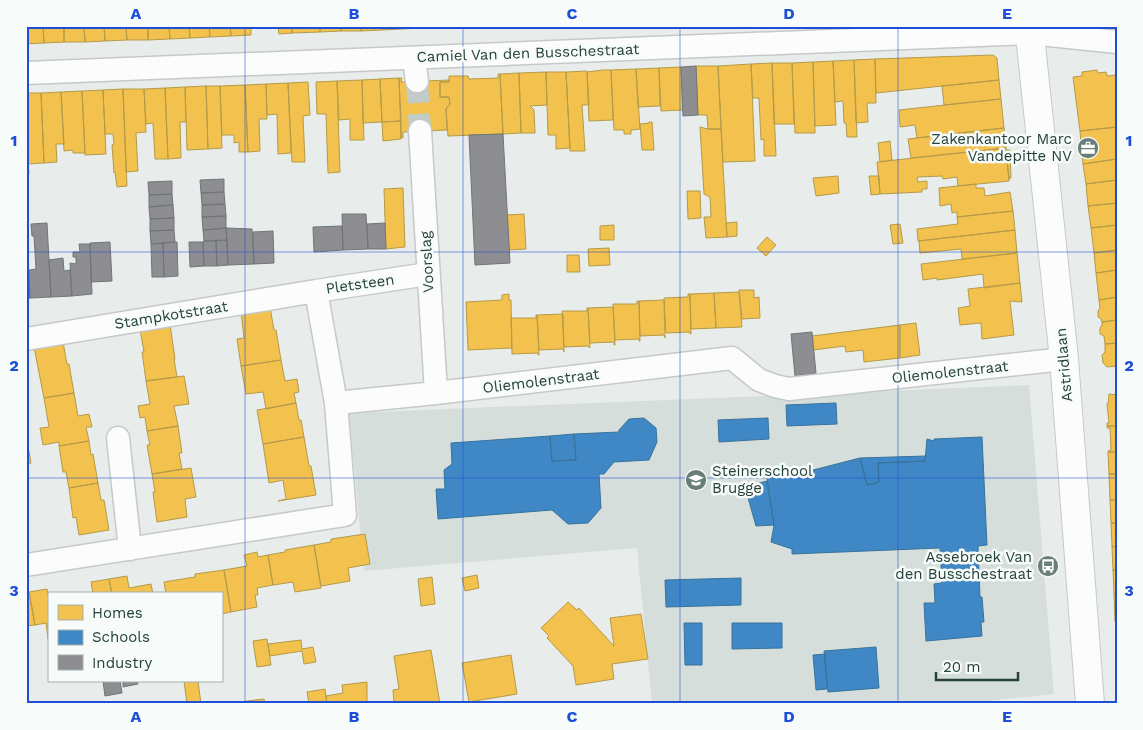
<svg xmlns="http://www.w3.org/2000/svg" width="1143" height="730" font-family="'Work Sans',sans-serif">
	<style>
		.built { fill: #d6dedb }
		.homes { fill: #f2c14e; stroke: #b49b48 }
		.schools { fill: #3f88c5; stroke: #37739b }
		.industry { fill: #8d8d92; stroke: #6e7678 }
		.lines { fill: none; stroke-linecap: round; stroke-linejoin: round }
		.street-tunnel { stroke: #c1cbc8; stroke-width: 22; stroke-dasharray: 22 11; stroke-linecap: butt }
		.street-casing { stroke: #c5cac8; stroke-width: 25 }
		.secondary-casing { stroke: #c3cbc8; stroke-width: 30 }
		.street { stroke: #fcfcfc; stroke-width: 22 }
		.secondary { stroke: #fcfcfc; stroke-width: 28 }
		.grid { fill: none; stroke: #1d4ed8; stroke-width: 1; stroke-opacity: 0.55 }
		.labels { text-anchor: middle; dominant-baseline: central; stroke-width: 5; stroke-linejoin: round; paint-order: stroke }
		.street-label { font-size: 15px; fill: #24423a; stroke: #f7fbf9 }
		.poi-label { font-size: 15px; fill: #24423a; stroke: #f7fbf9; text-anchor: end }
		.neatline { fill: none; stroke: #1d4ed8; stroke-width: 2 }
		.grid-label { font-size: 16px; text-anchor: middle; font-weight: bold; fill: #1d4ed8 }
	</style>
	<rect width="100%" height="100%" fill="#e8edeb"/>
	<path class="built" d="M1029,385L1054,694L959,704H652L637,548L364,571L349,413Z"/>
	<path class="homes" d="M26,26H43L44,43L26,44Z
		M43,26H64V42L44,43Z
		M64,26H84L85,42H64Z
		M84,26H104L105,41L85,42Z
		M104,26H126L127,40L105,41Z
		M126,26H148V40H127Z
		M148,26H169L170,39L148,40Z
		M169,26H189L190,38L170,39Z
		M189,26H209L210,37L190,38Z
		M209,26H230L231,36L210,37Z
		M230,26H251V35L231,36Z
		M278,26H292V33L279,34Z
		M292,26H320V32L292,33Z
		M320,26H341V31L320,32Z
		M341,26H361V31H341Z
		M361,26H382V30L361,31Z
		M382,26H402V29L382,30Z
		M402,26H423V28L402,29Z
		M993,55L997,58L999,80L876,93L875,59Z
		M875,59L876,103H867L868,122L856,123L854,60Z
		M854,60L857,137H847L846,123H844L843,101L835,102L833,61Z
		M833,61L836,125L815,126L813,62Z
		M813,62L815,133H795L792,63Z
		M772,63H792L794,124H774Z
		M772,63L776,156H764V139L761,140L759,98H753L751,64Z
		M751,64L755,161L723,162L718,66Z
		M696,66H718L721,129H708L707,115H698Z
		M681,67L683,110L661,111L659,68Z
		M659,68L660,106L638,107L636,69Z
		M636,69L640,129L631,130V134H624V130H614L611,70Z
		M603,70H611L613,120L589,121L587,72Z
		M1097,70L1098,73L1106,72L1107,76L1117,75V127L1080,131L1073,77L1082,76V72Z
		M587,71L589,105H582L585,151H570L566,72Z
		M546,72H566L570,148L556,149V135H548Z
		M546,72L547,105L530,106L534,110L535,133H521L519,73Z
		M519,73L521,133L503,134L500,74Z
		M498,74H500L503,134L448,136L446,109L450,104L449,97H440V82H449V76H468L469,79L498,78Z
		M399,78H402L401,82L449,80V82H440V97H449L450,104L446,109L447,130L403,132V138L401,137Z
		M399,78L401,121L382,122L380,79Z
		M380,79L382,122L363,123L362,80Z
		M362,80L364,140H350V119L339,120L337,81Z
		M999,80L1001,99L944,105L942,86Z
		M337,81L340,172L328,173L326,114H317L316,82Z
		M308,82L310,115L303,116L305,162H292L288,83Z
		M288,83L291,153L278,154L277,114L267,115L266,84Z
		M266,84L267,119H259L260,151L248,152L245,85Z
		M245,85L248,152H239V142L234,143V135H222L220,86Z
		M206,86H220L222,148L208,149Z
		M206,86L208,149L187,150L185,87Z
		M185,87L186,122H180L181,158L168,159L165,88Z
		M165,88L168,159H155L153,123L146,124L144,89Z
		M123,89L127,186L117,187L115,172L114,173L112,145L114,144L113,134H105L103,90Z
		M123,89H144L146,132L136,133L138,171L126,172Z
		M103,90L106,154L85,155L82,91Z
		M82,91L85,153H73V150L64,151L61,92Z
		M61,92L64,144H56L57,162L44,163L41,93Z
		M26,93H41L44,163L28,164L29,173H26Z
		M1001,99L1004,128L917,138L915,125L900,127L899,110Z
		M401,121V139L383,141L382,122Z
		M649,122H652L654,150H642L640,124L649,123Z
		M700,127L708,129H721L727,237L706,238L704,217H711L710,197L704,194Z
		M1117,127V159L1083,164L1080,131Z
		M1004,128L1006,148L911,158L908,139Z
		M890,141L892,160L880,162L878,143Z
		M1006,148L1009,181L958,186L957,177L943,179L942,176L917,177L918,182L927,181V189H922V192L880,194L877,162Z
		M1006,150H1010L1011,178L1009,179Z
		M1117,159V180L1086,184L1083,164Z
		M838,176L839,193L816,196L813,178Z
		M869,176H879L880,194L871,195Z
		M1117,180V203L1088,206L1086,184Z
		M976,184V188H984L985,196L1010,192L1013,211L957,217V212L952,213L951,204L940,206L939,188Z
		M403,188L405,247L386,249L384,189Z
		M687,191H700L701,218L688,219Z
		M1117,203V225L1091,228L1088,206Z
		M1013,211L1015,230L918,241L917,229L958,224L957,217Z
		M524,214L526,249L509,250L507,215Z
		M737,222V236L727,237L726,223Z
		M900,224L903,243L893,244L890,225Z
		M614,225V240H600V226Z
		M1117,225V250L1094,253L1091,228Z
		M1015,230L1017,253L962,259L961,249L920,253L919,241Z
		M767,237L776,245L766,256L757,248Z
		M609,248L610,265L589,266L588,249Z
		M1117,250V270L1096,273L1094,253Z
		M1017,253L1020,283L984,288L983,274L937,280V278L923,280L921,264Z
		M567,255H579L580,272H567Z
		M1117,270V297L1099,300L1096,273Z
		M1020,283L1022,302L1010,301L1014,335L982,339L981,323L960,325L958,308L970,306L968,289Z
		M739,290H754V298L759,297L760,318L742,319Z
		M739,292L742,327L716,328L714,293Z
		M714,293L716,328L691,329L690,294Z
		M509,294V300H511L512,348L468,350L466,302L502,300V295Z
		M688,294H690L691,334H690V332L666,333L664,298L688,297Z
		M1117,297V320L1102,322L1101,319L1098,317V311L1100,308L1099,300Z
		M664,300L665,338L664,335L640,336L639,301Z
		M637,301H639L640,341H639V339L615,340L613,304H637Z
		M270,307L274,330H276L281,360L241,366L237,339L244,338L241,312Z
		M613,307L615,345H614V342L590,343L588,308Z
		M587,308H588L590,348L588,346L564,347L562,311H587Z
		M563,314L564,352L563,349L539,350L537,315Z
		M536,315H537L539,355H538V353L512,354L511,318H536Z
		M1117,320V343L1105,344L1104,336L1100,334V328L1102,325V322Z
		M916,323L920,355L900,358V325Z
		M170,324L175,359H174L177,377L146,381L142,352H144L140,329Z
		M900,325V358L864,362L863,350L846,352L845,346L813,350L812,336Z
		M63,342L67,364H69L74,393L44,398L34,347Z
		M1117,343V366L1107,367L1103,363L1102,355L1105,352V344Z
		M281,360L285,381L297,379L299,392L294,393L296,403L266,409L263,392L246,394L241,366Z
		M184,376L189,404L174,406L178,426L147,431L145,417L140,418L138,406L150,404L146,381Z
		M74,393L78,416L89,414L92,427H86L89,441L59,446V442L43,445L40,428L49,427L44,398Z
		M1109,394L1117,395V426H1107V423H1109L1107,404H1108Z
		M296,403L299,420H301L304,437L263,444L257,410Z
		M178,426L182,453H179L182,469L152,474L147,445H150L147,431Z
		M1107,426H1117V452H1108V451L1111,450L1110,428H1107Z
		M304,437L309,466H311L316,495L278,501L286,499L283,480L269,483L263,444Z
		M89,441L91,455L93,454L98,483L69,488L66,472H63L59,446Z
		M29,451L31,463L26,464V452Z
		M1108,452H1117V474H1109Z
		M191,468L196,497L185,499L187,517L157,522L153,492H155L152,474Z
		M1109,474H1117V500H1110Z
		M98,483L101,500H104L109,530L79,535L76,517L73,518L69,488Z
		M1110,500H1117V523H1111Z
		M1111,523H1117V546L1112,547Z
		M365,534L370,564L348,568L350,581L321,586L314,545L331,542V539Z
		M314,545L321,588L295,592L293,582L273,585L268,555L285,552V550Z
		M1117,546V570H1113L1112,547Z
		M257,552L258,557L268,555L273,585L257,588L258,595H255L257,607L231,612L224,570L247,566L244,555Z
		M224,570L231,612L221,614V594H166L164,582L195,577V574Z
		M1113,570H1117V594H1114Z
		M477,575L479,588L465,591L462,578Z
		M127,576L129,588L151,584L153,594H112L109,579Z
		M432,577L435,604L421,606L418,579Z
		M109,579L112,594H93L91,582Z
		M47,589L49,600L48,639L46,623L35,625L29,592Z
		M29,592L35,625L26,626V593Z
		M1114,594H1117V622H1115Z
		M568,602L577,610L579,608L614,646L610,618L641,614L648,659L612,664L614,679L576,685L573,666L547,638L549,636L541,628Z
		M267,639L271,665L257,667L253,641Z
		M301,640L302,649L313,647L316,662L304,664L302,651L270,656L268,644Z
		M431,650L440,704H394L393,690L399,689L394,656Z
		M511,655L517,694L469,702L462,663Z
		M184,681H198L201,704H187Z
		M367,682V704H327L326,696L343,693L342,685Z
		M325,689L327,704H309L307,692Z
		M264,699L265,704H240L239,702Z"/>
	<path class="schools" d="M836,403L837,424L787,426L786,405Z
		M644,418L656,428L657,442L649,460L614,462L604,474H599L601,508L588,523L568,524L552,510L438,519L436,489H445L444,470L452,464L451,443L550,436L552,461L576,460L574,434L619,432V430L629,419Z
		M768,418L769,439L719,442L718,420Z
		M574,434L576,460L552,461L550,436Z
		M982,437L987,545L978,546L980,597H982L984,622H981L982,636L926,641L924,603H935L934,584L942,583L940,548L792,554V549L771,542L774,525L766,472L784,471L786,477L860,458L867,485L879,482L878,463L925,461L927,439L934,441V439Z
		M926,456L925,461L878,463L879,482L867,485L860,458Z
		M767,481L774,525L756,526L745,487Z
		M741,578V605L666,607L665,580Z
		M684,623H702V665H685Z
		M732,623H782V648L732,649Z
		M876,647L879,688L828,692L824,651Z
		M825,654L827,689L816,690L813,655Z"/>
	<path class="industry" d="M696,66L698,115L683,116L681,67Z
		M503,134L510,263L475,265L469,135Z
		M224,179V192L201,193L200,180Z
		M172,181V194L149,195L148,182Z
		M224,192L225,204L202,205L201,193Z
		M172,194L173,205L149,207V195Z
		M225,204L226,216L202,217V205Z
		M173,205L174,218L150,219L149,207Z
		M342,214H366L368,249L343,250Z
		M226,216V228L203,230L202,217Z
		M174,218V230L150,231V219Z
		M47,223L51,297L30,298L29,270L36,269L34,236H32L31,224Z
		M385,223L386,249H368L367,224Z
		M342,226L343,250L314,252L313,227Z
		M226,228L227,240L204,241L203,230Z
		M226,228L252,229L254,264L228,265Z
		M174,230L175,242L151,244L150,231Z
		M273,231L274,263L254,264L253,232Z
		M26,240H27L30,298L26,299Z
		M227,240L228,265L217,266L216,241Z
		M204,241H216L217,266H204L203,242Z
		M110,242L112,281L91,282L90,243Z
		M175,242H177L178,276L164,277L163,243Z
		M189,242H203L204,266L190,267Z
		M163,243L164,277H152L151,244Z
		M79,244H90L92,294L72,296L70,263L76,264V257H73V252H80Z
		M63,258L64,271L70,270L72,296L51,297L49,260Z
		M812,332L816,373L795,376L791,334Z
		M103,681H120L122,693L105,696Z
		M123,681H137L138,684L123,687Z"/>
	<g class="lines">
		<path class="street-tunnel" d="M417,81L420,131"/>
		<g class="street-casing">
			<path id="street" d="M414,58L417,81
				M26,73L1030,33L1117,42
				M420,131L436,393
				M26,339L316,291
				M336,403L316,291L428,274
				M118,438L130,549
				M26,565L345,515L336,403L436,393L732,358L759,380L775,386L789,389L1064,359"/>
		</g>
		<g class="secondary-casing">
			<path id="secondary" d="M1029,26L1064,359L1090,704"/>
		</g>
		<use href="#street" class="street"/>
		<use href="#secondary" class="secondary"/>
	</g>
	<path class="grid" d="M245,26V704M463,26V704M680,26V704M898,26V704M26,252H1117M26,478H1117"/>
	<defs>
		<g id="office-disc" transform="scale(1.125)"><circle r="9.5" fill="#697e78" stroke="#f7fbf9"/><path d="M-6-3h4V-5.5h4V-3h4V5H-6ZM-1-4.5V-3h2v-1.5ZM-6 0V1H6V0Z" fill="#fff"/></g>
		<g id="school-disc" transform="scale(1.125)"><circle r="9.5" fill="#697e78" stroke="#f7fbf9"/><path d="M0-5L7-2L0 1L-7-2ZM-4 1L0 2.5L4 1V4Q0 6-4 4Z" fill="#fff"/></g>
		<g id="bus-disc" transform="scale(1.125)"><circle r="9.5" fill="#697e78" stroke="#f7fbf9"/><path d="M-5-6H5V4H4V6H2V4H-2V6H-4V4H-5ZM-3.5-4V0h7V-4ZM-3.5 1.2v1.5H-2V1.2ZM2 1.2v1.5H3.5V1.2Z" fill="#fff"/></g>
	</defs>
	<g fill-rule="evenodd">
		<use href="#office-disc" x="1088" y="148"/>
		<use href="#school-disc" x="696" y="480"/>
		<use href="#bus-disc" x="1048" y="566"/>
	</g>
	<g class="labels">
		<g class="street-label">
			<text transform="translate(528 53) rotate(-2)">Camiel Van den Busschestraat</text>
			<text transform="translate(427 262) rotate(-93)">Voorslag</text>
			<text transform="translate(360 284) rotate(-8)">Pletsteen</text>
			<text transform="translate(171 315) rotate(-9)">Stampkotstraat</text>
			<text transform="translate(1064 365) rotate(-95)">Astridlaan</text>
			<text transform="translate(950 372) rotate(-6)">Oliemolenstraat</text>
			<text transform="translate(541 381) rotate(-7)">Oliemolenstraat</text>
		</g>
		<g class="poi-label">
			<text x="1072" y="139">Zakenkantoor Marc<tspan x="1072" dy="17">Vandepitte NV</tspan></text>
			<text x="712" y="471" text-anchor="start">Steinerschool<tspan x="712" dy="17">Brugge</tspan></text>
			<text x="1032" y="557">Assebroek Van<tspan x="1032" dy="17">den Busschestraat</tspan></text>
		</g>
	</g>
	<rect width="1143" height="730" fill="none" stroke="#f7fbf9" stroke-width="55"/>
	<rect x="48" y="592" width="175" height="90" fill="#f7fbf9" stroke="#a3b1ad"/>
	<rect x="58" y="605" width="25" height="15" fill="#f2c14e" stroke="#a3b1ad"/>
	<text x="92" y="618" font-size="15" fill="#24423a">Homes</text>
	<rect x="58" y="630" width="25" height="15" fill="#3f88c5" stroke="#a3b1ad"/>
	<text x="92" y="642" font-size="15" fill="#24423a">Schools</text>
	<rect x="58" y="655" width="25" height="15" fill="#8d8d92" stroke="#a3b1ad"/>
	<text x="92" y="668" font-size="15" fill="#24423a">Industry</text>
	<path d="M936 672v8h82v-8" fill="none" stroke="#24423a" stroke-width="2.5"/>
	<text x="943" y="672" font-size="15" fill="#24423a" stroke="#f7fbf9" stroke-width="4" paint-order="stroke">20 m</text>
	<rect x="28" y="28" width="1088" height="674" class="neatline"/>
	<g class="grid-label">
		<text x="136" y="19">A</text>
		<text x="354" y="19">B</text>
		<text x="572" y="19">C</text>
		<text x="789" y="19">D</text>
		<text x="1007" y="19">E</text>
		<text x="14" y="146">1</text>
		<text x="1129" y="146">1</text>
		<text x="14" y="371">2</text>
		<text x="1129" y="371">2</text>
		<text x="14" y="596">3</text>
		<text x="1129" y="596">3</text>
		<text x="136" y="722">A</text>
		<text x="354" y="722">B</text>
		<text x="572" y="722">C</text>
		<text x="789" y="722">D</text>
		<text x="1007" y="722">E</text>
	</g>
</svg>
